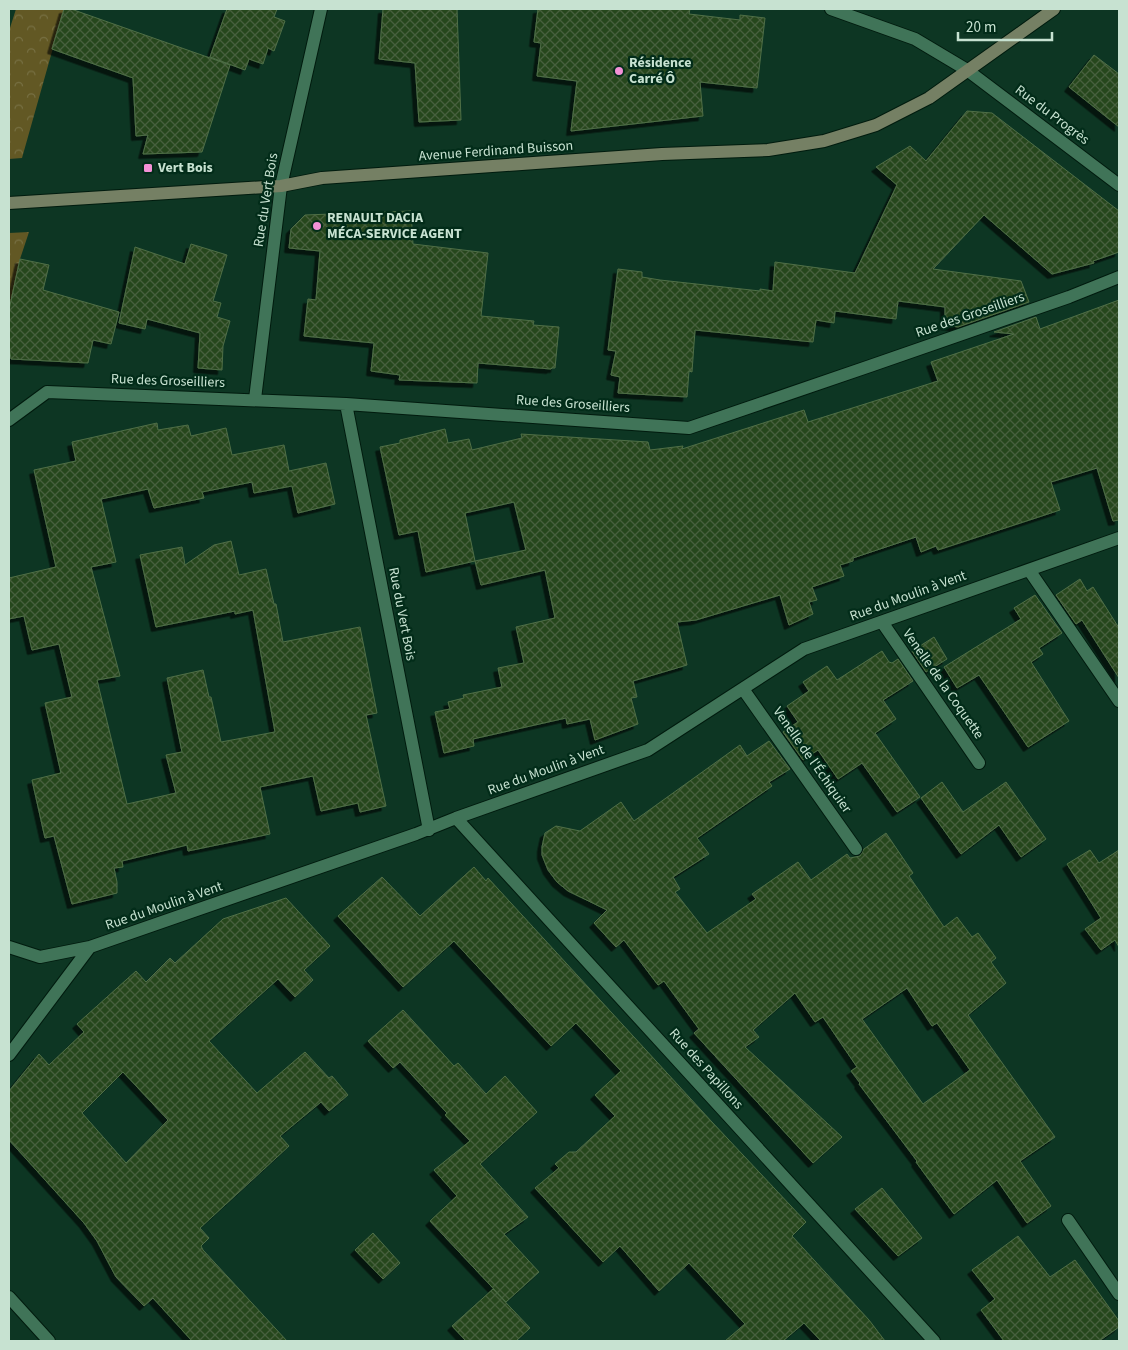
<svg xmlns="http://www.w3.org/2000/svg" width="1128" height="1350" font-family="'Source Sans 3',sans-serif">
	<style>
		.forest { fill: url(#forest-crowns) }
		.building { fill: url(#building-cross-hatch); stroke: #4f6f46; fill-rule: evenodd; filter: url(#shadow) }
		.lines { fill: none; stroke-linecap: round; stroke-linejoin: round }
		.lane-casing { stroke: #011b0e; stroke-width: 14 }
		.street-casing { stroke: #011b0e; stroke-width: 14 }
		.secondary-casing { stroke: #011b0e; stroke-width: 14 }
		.lane { stroke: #407458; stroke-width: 12 }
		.street { stroke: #407458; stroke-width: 12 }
		.secondary { stroke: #758064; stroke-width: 12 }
		.poi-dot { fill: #f391d6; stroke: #022c19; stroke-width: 2 }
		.labels { text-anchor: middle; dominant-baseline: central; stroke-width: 4.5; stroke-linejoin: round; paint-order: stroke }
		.poi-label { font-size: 14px; font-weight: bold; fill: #c7e2d1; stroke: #022c19; text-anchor: start }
		.street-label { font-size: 14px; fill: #c7e2d1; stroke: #022c19 }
	</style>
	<defs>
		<pattern id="forest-crowns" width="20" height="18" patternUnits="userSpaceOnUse" patternTransform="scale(1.25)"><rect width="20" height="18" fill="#625824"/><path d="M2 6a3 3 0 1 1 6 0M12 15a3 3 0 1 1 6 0" fill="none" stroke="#777043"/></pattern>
		<pattern id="building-cross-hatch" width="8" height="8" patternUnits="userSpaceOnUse" patternTransform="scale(1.25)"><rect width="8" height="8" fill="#28461f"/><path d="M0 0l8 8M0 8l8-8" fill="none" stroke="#46603e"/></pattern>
		<filter id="shadow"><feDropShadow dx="-4.5" dy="4.5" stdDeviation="0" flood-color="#0009"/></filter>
	</defs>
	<rect width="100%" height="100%" fill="#0d3623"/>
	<path class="forest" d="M16,9H64L22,158L9,159V31Z
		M29,232L20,259L9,310V233Z"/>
	<path class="building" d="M64,9H71L230,65L202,152L143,154L148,135L136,136L133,78L52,49Z
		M227,9H277L274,17L285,21L274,51L268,48L263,64L249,59L245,70L210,57Z
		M383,9H457L461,120L419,122L415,63L379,59Z
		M538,9H690L689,14L740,20V15L765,18L757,88L700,82L703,116L571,131L577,81L537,76L541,43L534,42Z
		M1094,55L1119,74V127L1069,87Z
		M967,111L992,113L1119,211V252L1093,261L1094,263L1052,274L984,215L933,269L1021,281L1029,302L958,327L945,325V307L898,301L896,319L835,311L834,323L816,320L813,342L695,330L692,372L689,371L687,397L618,393L620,377L611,375L616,351L608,350L618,269L642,272V277L660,280L760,291V289L773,291L775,262L855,273L897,185L876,167L910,146L926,161Z
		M411,211L413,244L488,253L481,316L534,321L533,325L559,327L555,368H552L551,369L478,363L477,383L399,380L400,375L371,371L374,343L304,336L308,299L316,300L320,251L289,248L291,229L305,215Z
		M191,244L227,255L213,301L221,303L217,317L230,321L223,346L222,370L198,368L200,333L147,319L145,329L119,323L135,247L185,264Z
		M20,259L49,265L43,290L119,312L111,344L93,340L88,363L11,359L9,346V310Z
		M1119,300V520L1113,521L1097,468L1051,482L1060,510L938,550L936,546L921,552L916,537L853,558V561L840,565L844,576L812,587L817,600L809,602L813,614L789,625L780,595L696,620L677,622L687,665L633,681L637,697L631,698L638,724L595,740L590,719L567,724L566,718L473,739L474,746L444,753L435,712L450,709L448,702L464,698L463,695L502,687L498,668L524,663L516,627L555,618L545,570L481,585L475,561L426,572L418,531L399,535L380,447L400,443V440L445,429L448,443L469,439L472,450L522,438L521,434L648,442L650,450L683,446L682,449L804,410L808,422L938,381L931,362L1014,334L994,332L1036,317L1040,329ZM514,502L526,550L475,561L465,513Z
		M157,423L158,430L188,425L191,436L226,428L232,455L284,445L289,471L326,463L335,504L298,513L292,486L254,493L252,482L202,492L204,498L154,508L148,489L101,499L116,562L91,567L120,676L97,680L127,804L176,793L166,755L182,752L167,678L203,670L209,697H211L221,742L275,732L253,610L235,614V611L156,627L140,555L182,547L185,565L214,545L231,541L239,575L266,569L274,604H276L283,642L360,627L377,713L366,715L386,806L360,812L358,803L321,811L313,776L260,787L270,834L188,851L187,845L122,861L123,867L114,868L117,882V893L72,904L54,836L45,838L32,780L61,773L45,703L72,697L59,644L32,650L24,616L9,619V578L56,567L34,470L76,461L72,442Z
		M1080,579L1087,591L1093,587L1119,628V678L1082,620L1076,624L1056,595Z
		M1035,595L1062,633L1039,648L1043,654L1031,662L1069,721L1028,747L979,675L957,688L944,667L1021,619L1014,608Z
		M934,637L947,659L926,672L912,651Z
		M882,651L889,662L892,663L898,659L913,681L883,700L896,719L875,733L920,797L897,812L862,763L838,779L818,750L803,760L783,732L798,722L787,706L809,691L803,682L827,666L837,680Z
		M769,741L790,769L769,782L772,786L697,838L709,854L673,877L680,889L675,892L707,933L756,899L752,894L798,862L811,880L847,854L850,858L860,856L864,849L886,833L913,873L909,876L944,927L957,917L972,937L978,933L996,958L991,962L1006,983L968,1015L1055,1137L1020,1161L1051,1206L1027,1223L997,1180L954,1214L916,1162L917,1161L859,1084L860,1083L851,1071L857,1067L823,1017L815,1022L795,993L753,1030L759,1037L745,1047L842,1137L813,1163L694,1033L699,1029L664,981L658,985L624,940L616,947L594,923L607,910L568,891L557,882L548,870L542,855V847L545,833L556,826L580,831L621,802L634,821L740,745L747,756ZM907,988L932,1026L937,1023L970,1070L923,1104L862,1019Z
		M942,782L963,812L1006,782L1046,839L1021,857L999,825L961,854L921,798Z
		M1090,850L1099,863L1119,850V947L1115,940L1101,950L1085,929L1101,918L1067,864Z
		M474,867L486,881L488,878L712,1122L806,1222L792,1236L869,1320L885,1341H821L804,1323L783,1341H725L745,1324L689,1263L659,1291L620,1246L603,1262L535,1188L559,1168L555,1164L569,1152H576L615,1116L595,1095L621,1071L576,1023L551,1046L454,941L403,987L338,916L382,877L420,916Z
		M286,898L330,946L304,970L313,980L295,997L278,979L209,1041L257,1093L305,1052L329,1078L332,1076L348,1095L329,1111L321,1102L280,1136L289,1146L200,1228L209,1238L201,1246L203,1250L287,1341H192L153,1298L144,1306L116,1277L97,1241L84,1223L9,1140V1091L39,1054L49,1065L84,1032L77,1024L136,971L146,982L170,958L175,963L223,919ZM123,1072L168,1120L126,1163L82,1113Z
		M403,1010L454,1066L458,1063L486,1094L505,1076L537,1112L480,1164L528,1217L504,1234L539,1272L506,1302L430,1221L457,1196L434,1170L470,1141L445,1115L447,1113L400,1062L393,1068L368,1041Z
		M882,1188L922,1238L898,1256L855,1209Z
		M373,1233L400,1263L383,1279L355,1250Z
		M1018,1236L1050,1277L1075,1260L1119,1321V1327L1099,1341H1004L981,1310L995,1299L972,1270Z
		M493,1289L530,1328L516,1341H466L452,1326Z"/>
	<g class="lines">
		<g class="lane-casing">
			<path id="lane" d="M9,1297L49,1341"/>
		</g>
		<g class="street-casing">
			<path id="street" d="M831,9L915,39L967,70L1119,185
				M255,399L281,186L321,9
				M346,404L429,830
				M9,420L47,392L346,404L689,428L870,366L1069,297L1119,277
				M1029,570L1119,701
				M882,622L979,763
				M743,689L856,849
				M456,818L934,1341
				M9,947L40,957L90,947
				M9,1055L90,947L416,834L456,818L648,750L804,649L1119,538
				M1068,1220L1119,1294"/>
		</g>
		<g class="secondary-casing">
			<path id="secondary" d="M9,203L281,186L322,178L662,154L768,150L824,141L876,125L929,98L1054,9"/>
		</g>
		<use href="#lane" class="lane"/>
		<use href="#street" class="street"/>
		<use href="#secondary" class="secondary"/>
	</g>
	<g class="poi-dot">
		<circle cx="619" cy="71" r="5"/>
		<rect x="143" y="163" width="10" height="10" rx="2.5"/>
		<circle cx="317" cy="226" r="5"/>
	</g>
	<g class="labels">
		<g class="poi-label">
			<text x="629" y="63">Résidence<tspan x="629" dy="16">Carré Ô</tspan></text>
			<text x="158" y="168">Vert Bois</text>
			<text x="327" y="218">RENAULT DACIA<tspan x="327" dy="16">MÉCA-SERVICE AGENT</tspan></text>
		</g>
		<g class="street-label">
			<text transform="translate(1052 115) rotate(37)">Rue du Progrès</text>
			<text transform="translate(496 151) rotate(-4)">Avenue Ferdinand Buisson</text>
			<text transform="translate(266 200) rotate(-81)">Rue du Vert Bois</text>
			<text transform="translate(970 315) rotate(-19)">Rue des Groseilliers</text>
			<text transform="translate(168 381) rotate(2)">Rue des Groseilliers</text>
			<text transform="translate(573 404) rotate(4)">Rue des Groseilliers</text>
			<text transform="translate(908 596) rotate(-20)">Rue du Moulin à Vent</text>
			<text transform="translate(402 614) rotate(79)">Rue du Vert Bois</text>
			<text transform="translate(943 684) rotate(55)">Venelle de la Coquette</text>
			<text transform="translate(812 760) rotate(55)">Venelle de l'Échiquier</text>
			<text transform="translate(546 770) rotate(-20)">Rue du Moulin à Vent</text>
			<text transform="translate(164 906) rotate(-19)">Rue du Moulin à Vent</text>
			<text transform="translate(706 1069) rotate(48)">Rue des Papillons</text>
		</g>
	</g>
	<rect width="1128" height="1350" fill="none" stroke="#c7e2d1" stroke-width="20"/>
	<path d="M958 32v8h94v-8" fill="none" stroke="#c7e2d1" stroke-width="2.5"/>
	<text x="966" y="32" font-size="15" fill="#c7e2d1" stroke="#022c19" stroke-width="4" paint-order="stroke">20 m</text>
</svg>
